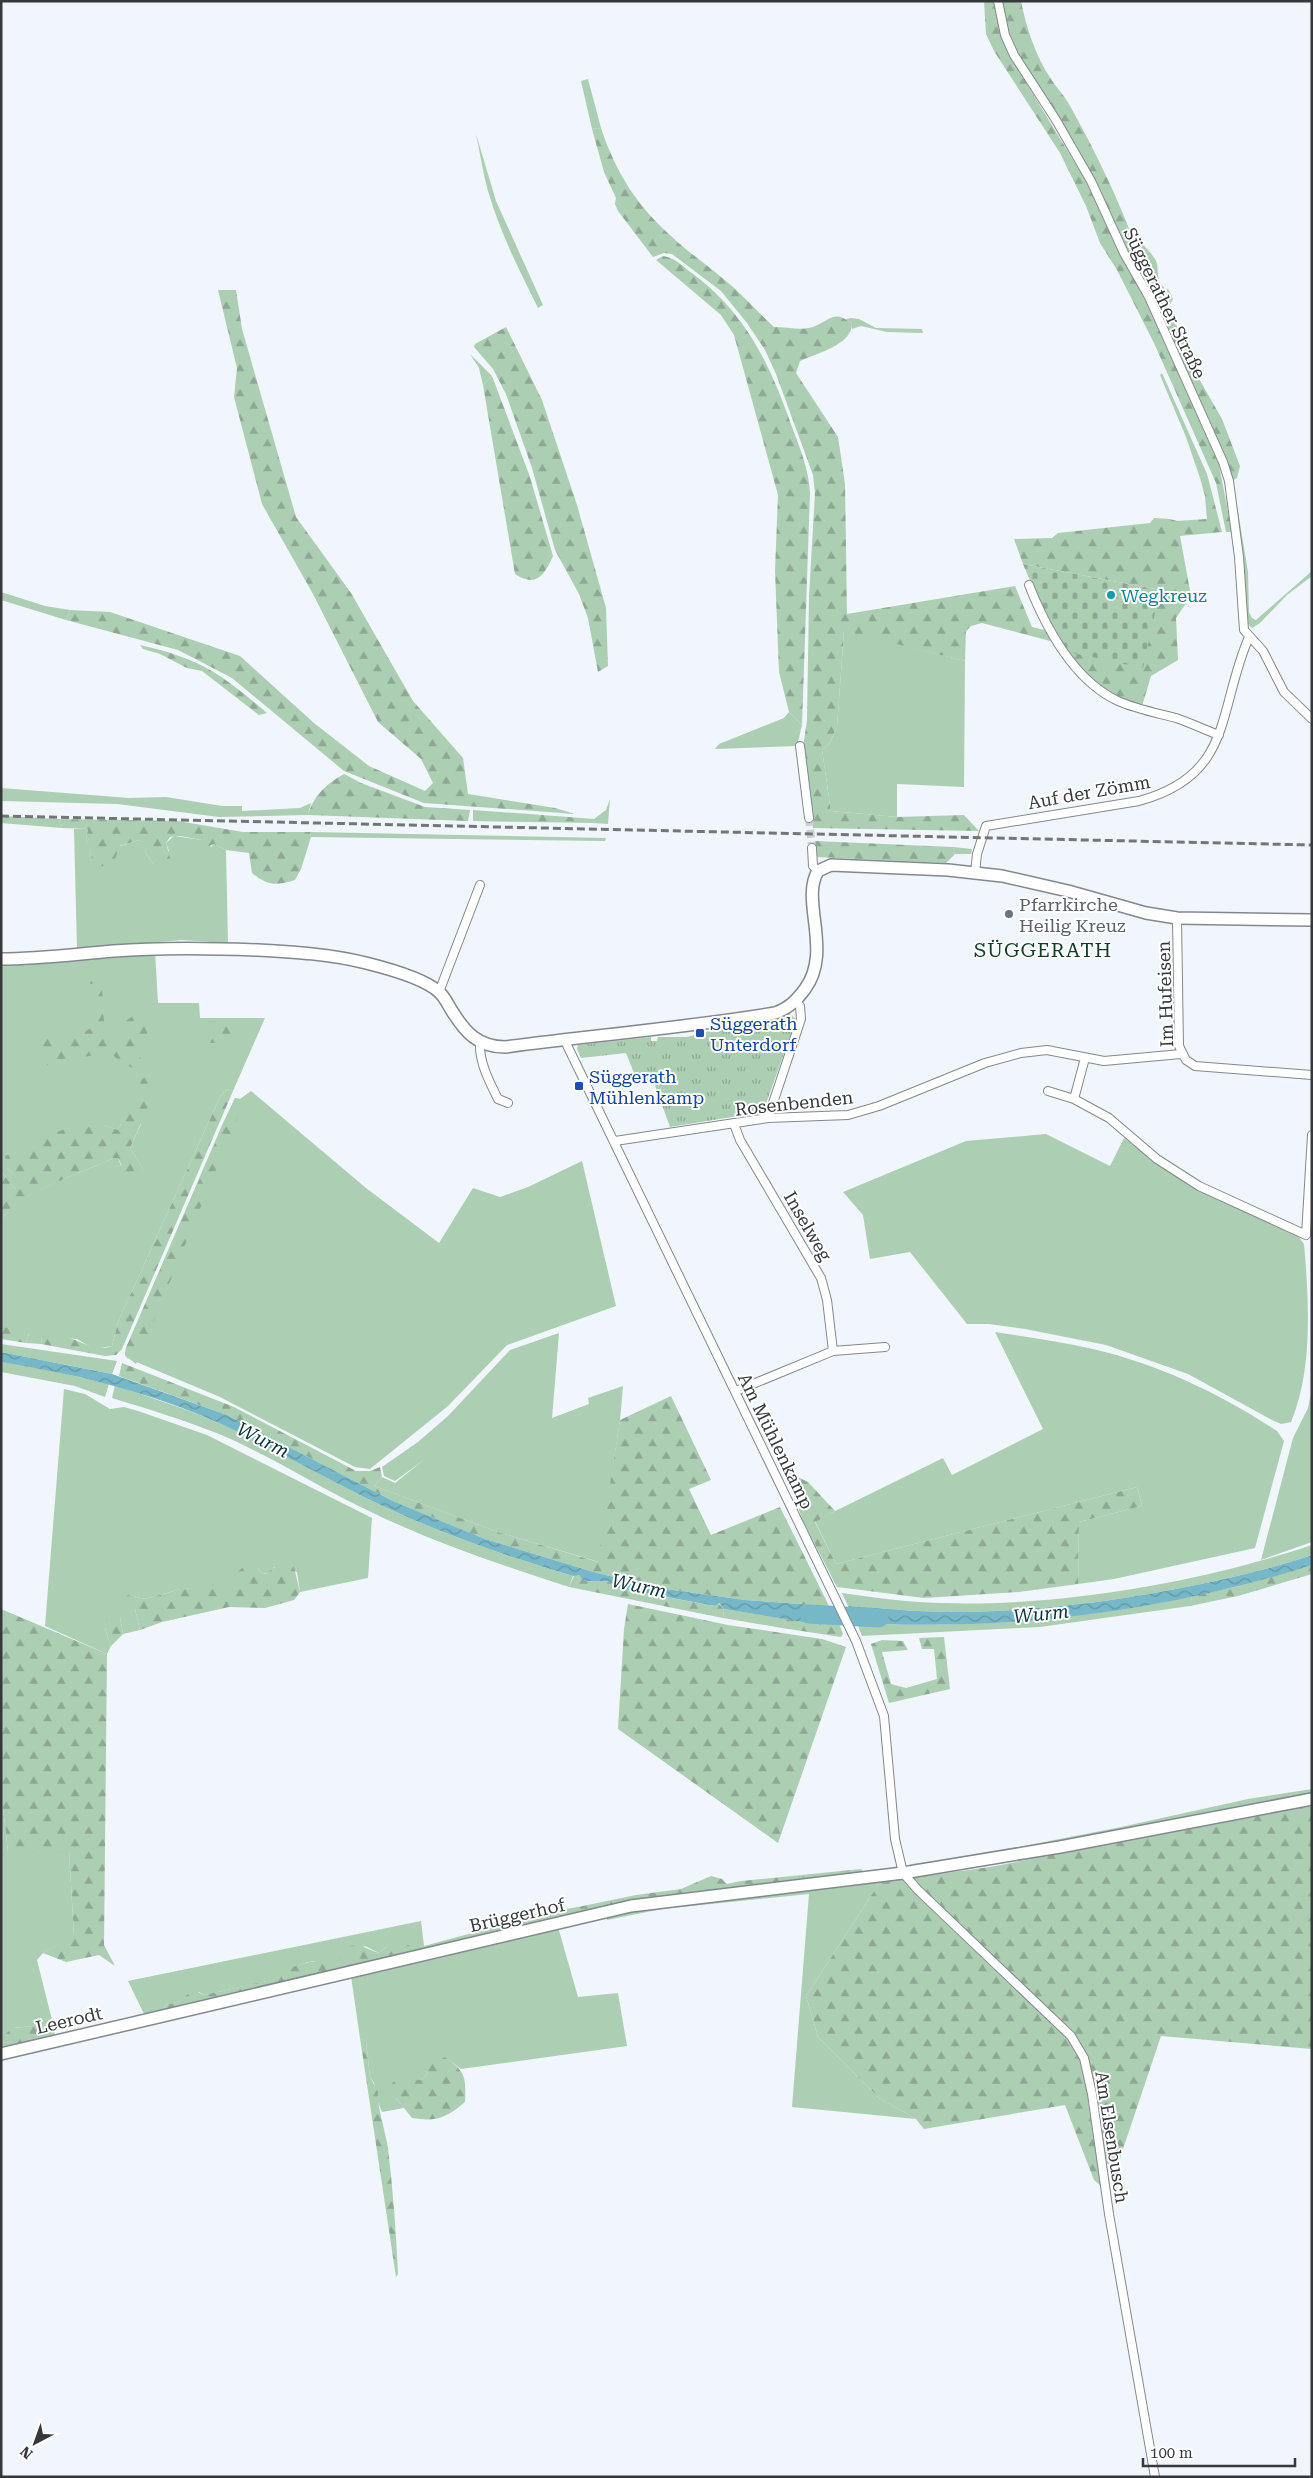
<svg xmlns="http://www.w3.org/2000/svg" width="1313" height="2478" font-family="'Roboto Serif',serif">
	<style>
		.grass { fill: #acceb3 }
		.forest { fill: url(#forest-firs) }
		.cemetery { fill: url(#cemetery-stones) }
		.park { fill: url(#park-tufts) }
		.water { fill: url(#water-waves) }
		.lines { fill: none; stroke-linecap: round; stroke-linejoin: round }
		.river { stroke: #76b8c8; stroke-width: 19 }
		.street-tunnel { stroke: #cbd0d5; stroke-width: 8; stroke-dasharray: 8 4; stroke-linecap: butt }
		.street-casing { stroke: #83888d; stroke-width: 10 }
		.secondary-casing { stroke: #83888d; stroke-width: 14 }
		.street { stroke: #fff; stroke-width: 8 }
		.secondary { stroke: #fff; stroke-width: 11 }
		.rail { stroke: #727679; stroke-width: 3; stroke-dasharray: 8 4; stroke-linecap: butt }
		.culture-dot { fill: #0f9aa8; stroke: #fff; stroke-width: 2 }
		.worship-dot { fill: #6b7280; stroke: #fff; stroke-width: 2 }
		.transit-dot { fill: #1a4fb4; stroke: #fff; stroke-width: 2 }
		.labels { text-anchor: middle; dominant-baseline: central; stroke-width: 4; stroke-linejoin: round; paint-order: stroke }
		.street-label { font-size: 18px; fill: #36383b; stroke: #fff }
		.culture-label { font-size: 18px; fill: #0d838f; stroke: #fff; text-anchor: start }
		.worship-label { font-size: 18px; fill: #5b616d; stroke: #fff; text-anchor: start }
		.transit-label { font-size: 18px; fill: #164399; stroke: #fff; text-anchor: start }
		.water-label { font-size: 19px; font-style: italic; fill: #0e3037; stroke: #fff }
		.quarter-label { font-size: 20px; letter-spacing: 1px; fill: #133b25; stroke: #fff }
	</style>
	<defs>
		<pattern id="forest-firs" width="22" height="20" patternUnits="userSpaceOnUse" patternTransform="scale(1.25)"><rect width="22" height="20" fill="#acceb3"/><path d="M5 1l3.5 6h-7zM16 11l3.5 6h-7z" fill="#8da893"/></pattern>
		<pattern id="cemetery-stones" width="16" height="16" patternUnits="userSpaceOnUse" patternTransform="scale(1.25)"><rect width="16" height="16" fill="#acceb3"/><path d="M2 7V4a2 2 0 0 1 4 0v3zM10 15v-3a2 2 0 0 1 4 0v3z" fill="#8da893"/></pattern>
		<pattern id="park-tufts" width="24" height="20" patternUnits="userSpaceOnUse" patternTransform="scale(1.25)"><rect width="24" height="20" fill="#acceb3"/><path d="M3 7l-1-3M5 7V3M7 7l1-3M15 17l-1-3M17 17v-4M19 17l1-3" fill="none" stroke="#8da893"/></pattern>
		<pattern id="water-waves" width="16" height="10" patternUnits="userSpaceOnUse" patternTransform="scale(1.25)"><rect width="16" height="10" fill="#76b8c8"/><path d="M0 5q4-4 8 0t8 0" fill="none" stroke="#6297a4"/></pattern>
	</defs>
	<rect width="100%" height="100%" fill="#f0f6fb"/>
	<path class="grass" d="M588,79L601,128L592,129L581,81Z
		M476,134L496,201L543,305L538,308C519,270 500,232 488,191C483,173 480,153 476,134Z
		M851,318L859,319L876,328L922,329L923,333L887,332L861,326L852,329V324L846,319Z
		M470,354L492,376L483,385L479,368Z
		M1162,373L1207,474L1200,478L1186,437L1160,375Z
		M1233,481L1248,572L1249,612L1252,618L1256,620L1312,571V576L1287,595L1260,623L1252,628L1247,623L1230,483Z
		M1,592L45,606L70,610L66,620L1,600Z
		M844,630L965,661L964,787L897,784V817L831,811L822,750L829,744L837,727Z
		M789,712L802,725L797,746L715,749L719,744L784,718Z
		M1,788L129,798L166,797L222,806H242V811L300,808L311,803L308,815L219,817L117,804L1,801Z
		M610,799L608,824L593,823L594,819L606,810Z
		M473,810L529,814V822L473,821Z
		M1,816L60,819L62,828L1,823Z
		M74,829H88L86,839L90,847L91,856L139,840L147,843L145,851L153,864L169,851L166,843L174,836L202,840L211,847L214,844L226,850L228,943L182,940L77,949Z
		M310,832L606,838L605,841L311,837Z
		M953,847L972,849L971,854H955Z
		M155,951L158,1003H199L200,1018H265L233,1091L227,1089L220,1097L118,1322L112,1346L94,1349L77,1339L42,1336L41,1344L26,1343L29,1333L1,1329V1223C10,1193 85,1173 113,1158H118L121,1166L143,1169L130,1148L141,1124L127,1112L118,1130L103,1125L7,1168L22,1184L15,1189L1,1171V964L53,962Z
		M251,1091L366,1188L439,1243L473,1188L500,1197L528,1187L582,1161L616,1306L507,1345L448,1406L370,1469L355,1467L220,1397L127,1358L125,1355L126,1348L223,1123L235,1098L240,1099Z
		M1046,1134L1110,1166L1124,1138L1195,1188L1298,1236L1304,1244C1309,1302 1313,1370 1291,1422L1281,1424L1272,1420L1188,1374L1106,1345L1025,1329L989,1324H967L910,1252L870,1259L863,1215L843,1192L966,1141Z
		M995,1332C1027,1337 1061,1342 1093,1349C1158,1364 1221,1394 1277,1431L1284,1441L1255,1548L1114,1579L1078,1584L1079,1522L1142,1506L1137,1487L836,1564L815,1521L943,1458L952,1475L1043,1429Z
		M559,1333L552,1418L589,1404L588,1398L623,1386L620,1420L599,1562L498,1532L374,1486L382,1477L395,1483L425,1459L395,1481L384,1476L382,1467L418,1442L448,1416L510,1350Z
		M1,1344L117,1361L112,1374L1,1352Z
		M1,1362L36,1367L109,1384L105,1397L75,1386L1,1372Z
		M115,1385C145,1396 175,1405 205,1417C260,1439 311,1471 364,1497C431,1530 502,1555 573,1576L569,1587C501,1565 435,1543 371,1512C319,1488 271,1456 219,1434C184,1420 148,1409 112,1398Z
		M1312,1388V1542L1261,1560L1293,1438L1308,1408Z
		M64,1389L85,1394L110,1409L124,1407L138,1411L207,1435L372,1518L368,1578L300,1592L297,1572L274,1567L270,1573L262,1574L258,1568L233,1585L224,1587L181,1589L145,1599L128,1595L135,1609L140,1630L123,1634L120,1617L105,1628L111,1646L107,1654L45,1626Z
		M1312,1545V1555C1283,1565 1254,1572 1224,1579C1135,1599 1042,1612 950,1612C916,1612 882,1608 848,1606L842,1593C875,1598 907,1602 940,1603C1059,1607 1199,1583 1312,1545Z
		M1192,1596L1190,1606L1040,1627L862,1636L857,1623C969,1629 1082,1619 1192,1596Z
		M724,1609L787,1619L782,1628L723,1618Z
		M1312,1789V1794L1157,1825L918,1866L912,1864L973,1856L1121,1827L1248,1799Z
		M1,1790L8,1852H69L74,1935L43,1953L37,1960L53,2024L13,2028L6,2042L1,2043Z
		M880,1882L806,1996L818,2037L879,2098L916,2119L792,2107L809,1894L662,1909L607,1920L606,1916L647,1906Z
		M578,1907L583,1912L425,1950L407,1945L394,1951L386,1947L379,1953L365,1946C355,1950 347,1957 338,1961C331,1964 325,1961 318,1961C304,1961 289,1968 281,1978L204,1995L199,1992L182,2001L165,2005L162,2011L144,2014L128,1981L421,1921L424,1946L498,1926L529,1915Z
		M558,1927L578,1997L618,1993L627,2046L461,2069L445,2057L428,2070L427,2075L421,2080H396V2098L404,2108L382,2112L377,2100L374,2083L370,2077L366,2041L360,2038L351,1976Z"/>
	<path class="forest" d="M984,1H994L1002,35L1010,56L1087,183L1118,249L1155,319L1219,465L1232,532H1226L1216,483L1154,343L1117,270L1100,243L1086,206L1060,153L994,51L986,34Z
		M1001,1H1021C1026,27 1035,54 1049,76C1055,86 1063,94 1069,104C1093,147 1114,190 1132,236C1138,238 1156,257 1157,264C1159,275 1156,285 1169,290L1173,299L1168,308L1188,349L1198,377L1222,419L1240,466L1237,478L1230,482L1150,292L1015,52L1004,20Z
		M601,128C615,171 637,206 671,236C690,254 713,269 733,287C747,300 760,314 774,327C785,327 799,330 809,328C828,324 832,307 852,324C852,345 815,354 800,361L796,373L838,437L845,484L847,614L1015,586L1032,627L1049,631L1054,642L982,623L971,626L966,631L965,661L844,631L837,727L829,744L822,750L831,811L897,817L964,815L979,831L813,828L803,747L807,720L809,597L815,493L813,475L776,374L765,350L747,323L721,291L672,254L664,253L653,257L618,211L615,204L616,198L604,172L592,129Z
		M663,256C673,257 682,265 689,271C745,311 770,364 792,427C800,448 809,470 810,493L802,725L789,712L779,672L775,571L778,495L734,335L721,315L656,260Z
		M218,290H236L242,329L296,517L351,593L413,701L463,758L468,794L555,808L575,814L424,803L344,771L232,678L178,650L66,620L70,610L110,612L240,656L314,723L369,766L425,791L433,783L421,759L378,722L313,594L262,504L234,397L237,368Z
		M506,327L542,400L577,505L606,608L608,666L598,672L588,618L579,594L555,550L532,468L506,394L493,369L474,347L475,344Z
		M492,376L530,477L553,556C544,575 537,588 515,574L483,385Z
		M1207,474L1222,532L1180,536L1191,596L1176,618L1178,660L1151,676L1142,706C1109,695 1089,680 1068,652L1160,590L1023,564L1014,539L1052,538L1058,533L1150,523L1154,518L1170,519L1177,521L1207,519L1205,496L1200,478Z
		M140,645C201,659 220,673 267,713L259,715L202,671L187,668L160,654L143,649Z
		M344,774L361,783L425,807L470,810L468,821L308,815C313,796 326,784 344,774Z
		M529,814L594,819L593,823L529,822Z
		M60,819L178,821L243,832H310L311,837L301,869L295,880C275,886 268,886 252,873L249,853L226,850L214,844L207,847L202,840L180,836L170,837L166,843L170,858L166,864H153L145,851L146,843L139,840L120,846L113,864L97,867C90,859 91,849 86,839L88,829L62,828Z
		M815,841L953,847L955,854L946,863L816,857Z
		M104,957L102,963L88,966H78L73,960Z
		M96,979L100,981C108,1006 94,1029 122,1045L127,1041L126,1021L135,1014L149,1021L146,1040L137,1048L141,1060L132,1068L107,1052L44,1066L37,1054L41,1041L39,1031L43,1027L50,1043L71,1041L94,1026L95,1022L90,982Z
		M206,1021L243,1023C234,1037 226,1043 210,1043L202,1027Z
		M150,1075L157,1081V1087L130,1148L143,1169L137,1176C123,1180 123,1166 118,1158H113C86,1172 9,1195 1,1223V1171L15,1189L21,1184L7,1168L5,1156L73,1125H103L118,1130L142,1079Z
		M1,1084L11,1087L8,1098L2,1101Z
		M227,1089L233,1091L122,1349L116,1355L105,1356L41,1344L42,1336C67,1327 88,1355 112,1346L118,1322L220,1097Z
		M235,1098L240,1099L243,1104L136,1364L125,1355L126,1348Z
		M9,1327L26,1328L29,1333L26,1343L1,1339V1329Z
		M122,1363L234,1407L356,1471H370L380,1467L382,1477L374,1486L498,1532L598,1562L620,1420L671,1396L711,1480L689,1489L711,1535L780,1507L829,1606L745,1600L666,1589L597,1573L485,1539L393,1501L227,1415L119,1376Z
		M785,1471L808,1482L835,1511L815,1522L836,1564L1137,1487L1142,1506L1079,1522L1078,1584L1019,1592L924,1598L837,1587L803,1521Z
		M250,1563L255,1564L262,1574H266L280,1563H289L294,1567L300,1592L294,1600L265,1608L229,1607L162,1622L140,1630L135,1609L126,1607L122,1601L128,1595L145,1599L181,1589L232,1585L237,1581V1573L245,1565Z
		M1312,1565V1574L1238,1596L1190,1606L1192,1596L1235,1587Z
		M575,1574L581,1576L585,1581H608L618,1588L714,1606L718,1603L724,1609L723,1618L569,1587Z
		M628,1604L728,1625L822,1639L846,1647L778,1843L618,1729L624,1629Z
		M1,1609L107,1654L104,1945L115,1966L99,1955L66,1962L43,1953L74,1934L69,1852H8L1,1790Z
		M114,1615L120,1617L123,1634L111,1646L105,1628L107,1618Z
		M787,1619L821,1625L832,1619L838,1621L843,1634L841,1637L782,1628Z
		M944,1637L950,1689L889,1703L871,1644L882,1640L903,1641L908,1650L882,1652L891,1684L906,1688L937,1679L934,1649H922L919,1638Z
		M1312,1806V2049L1161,2036L1119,2161L1107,2164L1096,2099L1088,2101L1101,2186L1094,2180L1065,2105L924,2129L916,2119L879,2098L818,2037L806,1996L880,1882L990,1867Z
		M861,1869L865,1874L682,1893L583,1912L578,1907L636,1895L681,1889L711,1876L722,1879L727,1884L741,1881Z
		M416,1942L424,1946L425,1950L162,2011L165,2005L182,2001L183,1998L193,1990L204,1995L280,1978C285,1967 304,1963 316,1961C329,1960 341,1967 344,1949C357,1940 366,1949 379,1953L386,1947L394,1950Z
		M53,2024L55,2035L1,2048V2043L6,2042L4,2035L13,2028Z
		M360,2038L366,2041L370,2077L378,2092C376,2102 386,2134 388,2148C393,2190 396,2232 398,2274L396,2277Z
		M445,2057C466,2072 466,2077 465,2102C446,2118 436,2122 412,2118L396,2098L390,2097L387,2089L396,2079L421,2080L427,2075L429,2063Z"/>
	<path class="cemetery" d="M1023,564L1160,590L1143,668L1068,652L1042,609Z"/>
	<path class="park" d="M789,1014L795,1018V1023L763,1112L670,1127L653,1080L638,1083L626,1053L581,1058L577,1049L578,1045L651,1037V1041H657L658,1037H687L726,1027L766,1023Z"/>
	<path class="water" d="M1,1352L112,1374L227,1415L393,1501L485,1539L597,1573L666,1589L745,1600L829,1606L838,1621L827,1620L821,1625L724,1609L719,1603L715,1606L618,1588L608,1581H585L579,1575L573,1576C502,1555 431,1530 364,1497C311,1471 260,1440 205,1417C140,1390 71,1373 1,1362Z
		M1312,1555V1565C1166,1612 1010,1631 857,1623L848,1606C882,1608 916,1612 950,1612C1042,1612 1135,1599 1224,1579C1254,1572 1283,1565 1312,1555Z"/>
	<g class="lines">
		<path class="river" d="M809,1614L879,1618"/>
		<path class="street-tunnel" d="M809,818L812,848"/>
		<g class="street-casing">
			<path id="street" d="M998,1L1005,35L1014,55L1056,120L1091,181L1124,253L1149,297L1223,462L1229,481L1239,557L1244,630L1263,651L1284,692L1312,719
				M1029,585C1046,628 1073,680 1118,701C1136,709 1157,713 1176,718C1191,723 1205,730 1219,735
				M800,746L809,818
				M812,848L813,866L818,871
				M975,873L977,854L986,826L1139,801C1234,775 1217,711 1249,637
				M1177,918L1179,1046L1186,1060L1195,1066L1312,1075
				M439,992L480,885
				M564,1039L856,1641L884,1716L895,1839L903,1873L918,1890L1071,2036L1084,2058L1092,2094L1109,2214L1155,2477
				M480,1043C479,1062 489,1081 498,1099L508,1103
				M1048,1091L1074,1099L1109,1118L1157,1159L1199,1186L1306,1235L1312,1135
				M1074,1099L1085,1058
				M768,1118L801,1019L800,1006L796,1001
				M734,1124L740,1140L821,1278L827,1300L833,1351
				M615,1141L768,1118L848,1115L879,1106L985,1063L1021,1053L1047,1050L1104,1061L1181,1054
				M736,1391L833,1351L885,1347"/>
		</g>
		<g class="secondary-casing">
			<path id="secondary" d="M1,959C39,959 76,954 114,951C162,947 209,948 258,950C294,952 330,954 366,963C386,968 425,979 439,992C445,997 448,1005 452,1011C465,1032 478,1047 505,1047C595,1035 685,1028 775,1013C789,1008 796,1001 805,989C833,951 800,900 818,871L831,865L948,870L1002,876L1068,891L1146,913L1177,918L1312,920
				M1,2054L631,1906L903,1873L1060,1847L1312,1799"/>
		</g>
		<use href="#street" class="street"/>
		<use href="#secondary" class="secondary"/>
		<path class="rail" d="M1,816L1312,845"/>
	</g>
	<circle class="culture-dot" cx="1111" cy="595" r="5"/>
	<circle class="worship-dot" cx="1009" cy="914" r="5"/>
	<g class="transit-dot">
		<rect x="695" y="1028" width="10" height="10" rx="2.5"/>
		<rect x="574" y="1081" width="10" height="10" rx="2.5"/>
	</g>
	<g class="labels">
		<g class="street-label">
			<text transform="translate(1165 303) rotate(64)">Süggerather Straße</text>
			<text transform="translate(1089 792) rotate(-10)">Auf der Zömm</text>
			<text transform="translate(1165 994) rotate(-92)">Im Hufeisen</text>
			<text transform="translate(794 1103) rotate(-6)">Rosenbenden</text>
			<text transform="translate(808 1226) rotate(60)">Inselweg</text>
			<text transform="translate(776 1441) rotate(64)">Am Mühlenkamp</text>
			<text transform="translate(517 1915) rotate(-13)">Brüggerhof</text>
			<text transform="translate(69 2020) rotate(-13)">Leerodt</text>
			<text transform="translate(1112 2137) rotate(81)">Am Elsenbusch</text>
		</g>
		<g class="culture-label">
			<text x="1121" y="595">Wegkreuz</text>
		</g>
		<g class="worship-label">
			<text x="1019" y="904">Pfarrkirche<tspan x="1019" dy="21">Heilig Kreuz</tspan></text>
		</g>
		<g class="transit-label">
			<text x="710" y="1023">Süggerath<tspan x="710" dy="21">Unterdorf</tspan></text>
			<text x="589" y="1076">Süggerath<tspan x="589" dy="21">Mühlenkamp</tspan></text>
		</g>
		<g class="water-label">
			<text transform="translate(263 1440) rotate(27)">Wurm</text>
			<text transform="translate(639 1586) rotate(12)">Wurm</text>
			<text transform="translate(1041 1614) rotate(-6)">Wurm</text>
		</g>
		<g class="quarter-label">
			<text x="1043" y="950">SÜGGERATH</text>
		</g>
	</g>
	<rect width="1313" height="2478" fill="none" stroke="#36383b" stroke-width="5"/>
	<g transform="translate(35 2443) rotate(221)" stroke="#ffffff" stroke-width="4" paint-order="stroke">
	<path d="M0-4L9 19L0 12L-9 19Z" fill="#36383b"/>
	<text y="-8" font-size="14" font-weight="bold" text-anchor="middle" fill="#36383b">N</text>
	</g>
	<path d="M1143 2458v8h152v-8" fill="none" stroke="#36383b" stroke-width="2.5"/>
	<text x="1150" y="2458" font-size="15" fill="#36383b" stroke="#ffffff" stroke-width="4" paint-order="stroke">100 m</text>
</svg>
